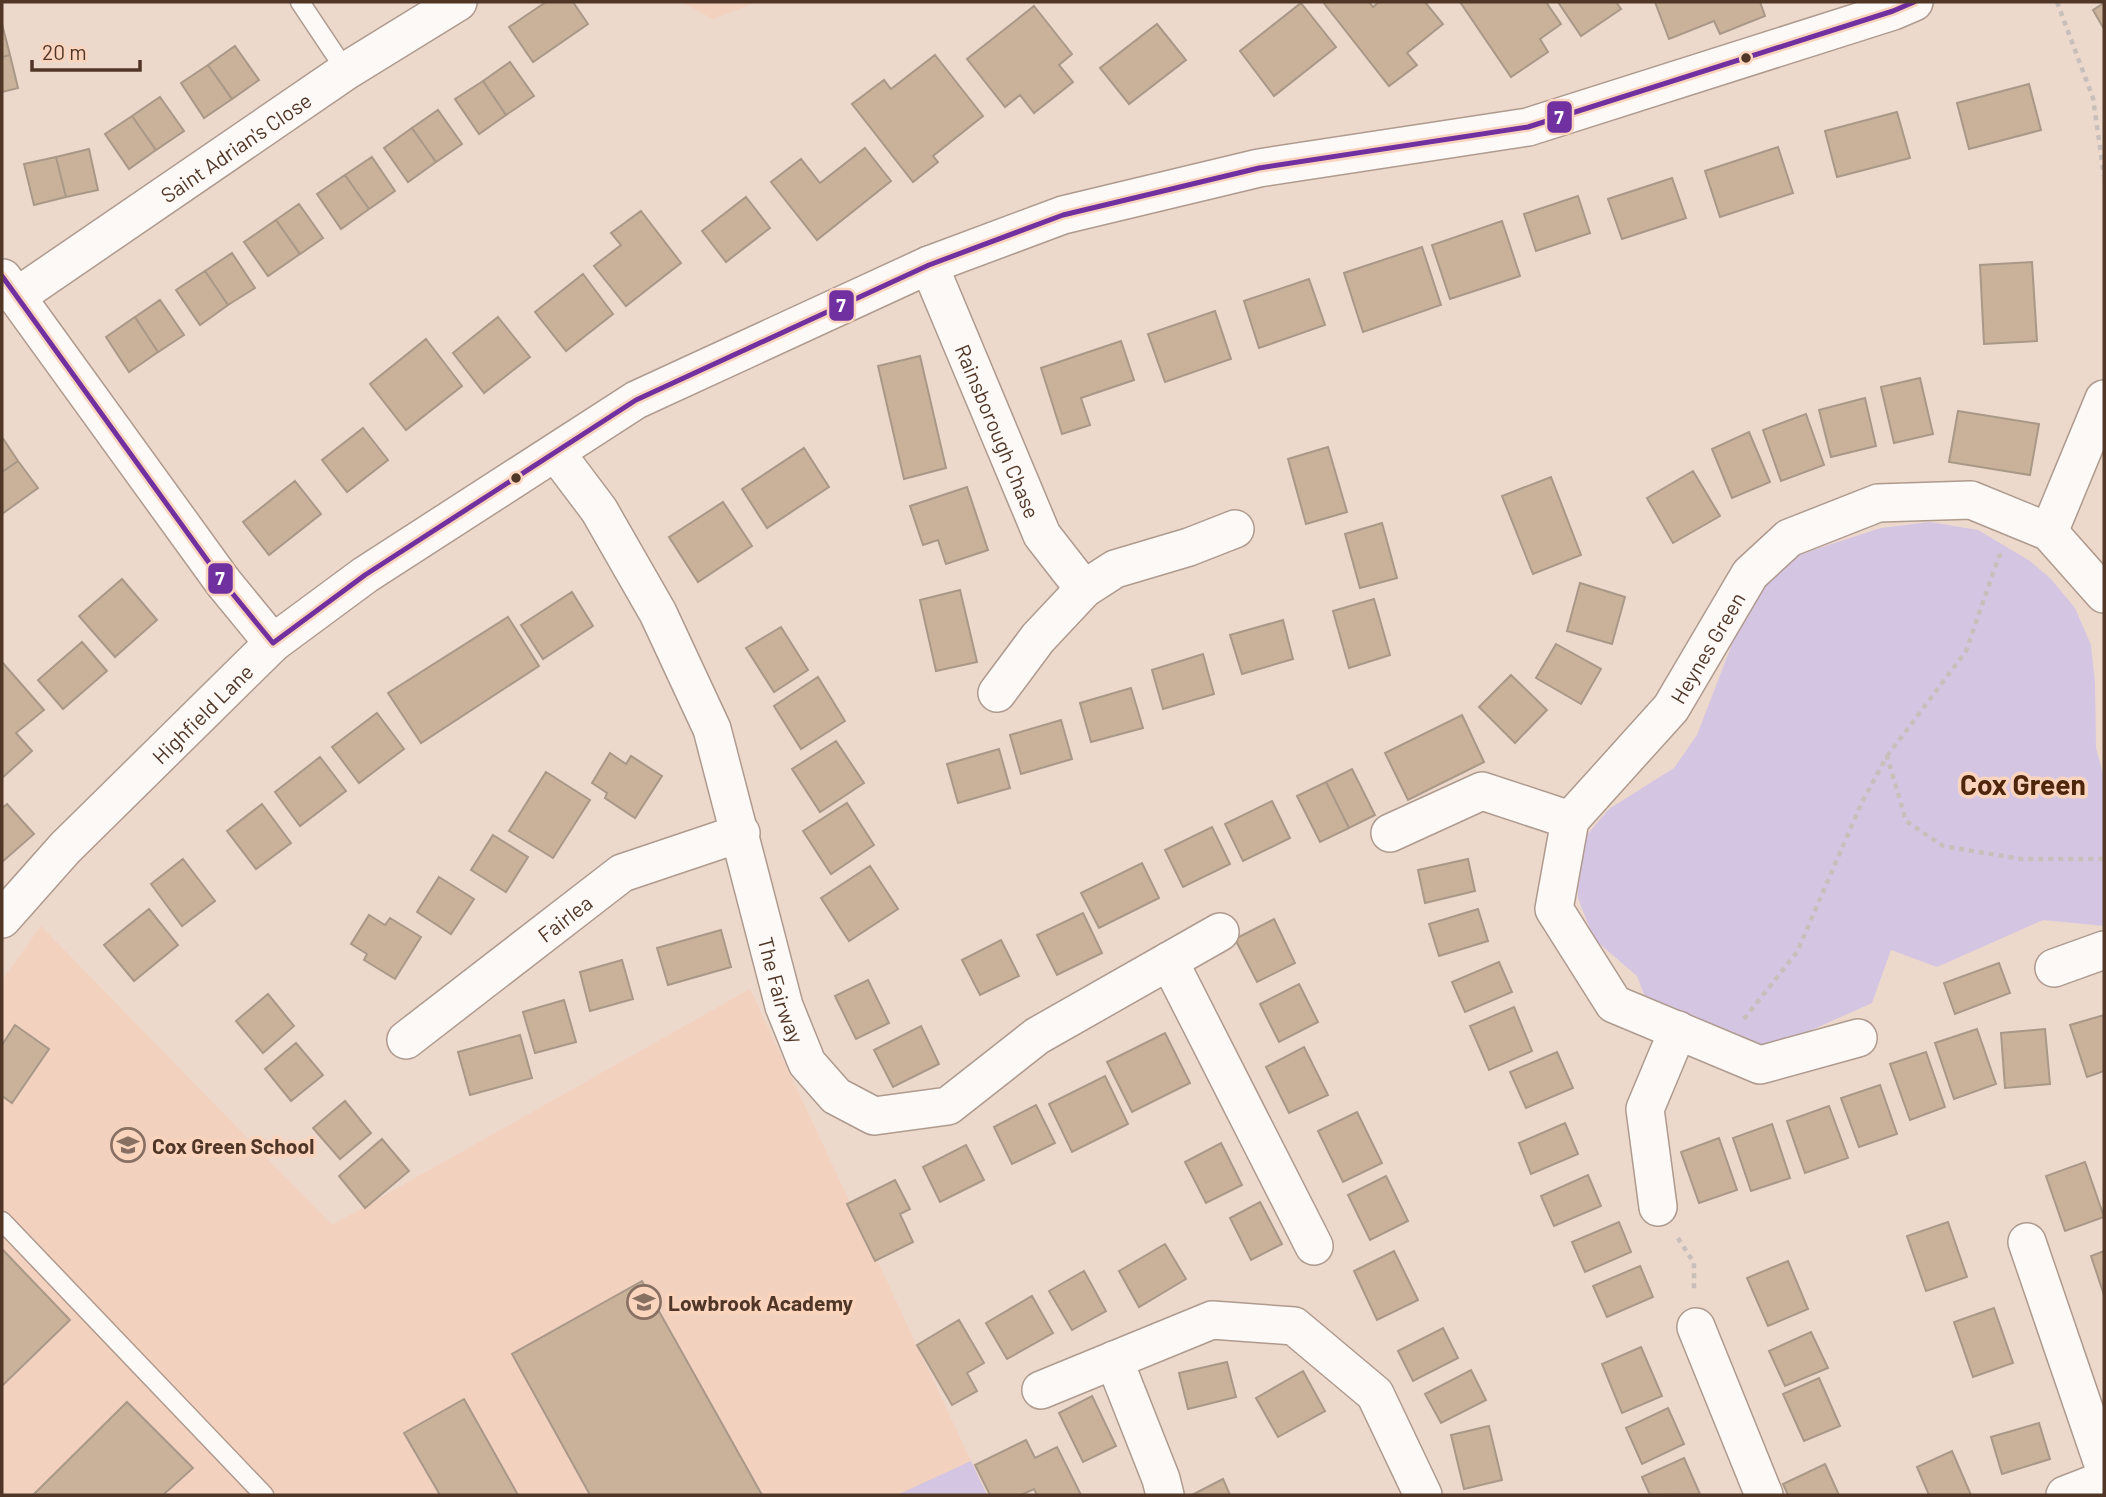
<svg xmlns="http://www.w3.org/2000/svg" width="2106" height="1497" font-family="Barlow,sans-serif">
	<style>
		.built { fill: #f3d1bf }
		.green { fill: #d4c5e3 }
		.building { fill: #c9b299; stroke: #a99888; stroke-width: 2 }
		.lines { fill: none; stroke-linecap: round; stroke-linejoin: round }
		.service-casing { stroke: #af9a8e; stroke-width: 21 }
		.minor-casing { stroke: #af9a8e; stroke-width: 40 }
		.path { stroke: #c9bfba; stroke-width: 4.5; stroke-dasharray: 5 5; stroke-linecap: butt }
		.service { stroke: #fcf9f7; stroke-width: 18 }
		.minor { stroke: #fcf9f7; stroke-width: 37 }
		.bus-1-casing { stroke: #fbd4be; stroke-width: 10 }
		.bus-1 { stroke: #7030a0; stroke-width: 5 }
		.bus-dot { fill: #503627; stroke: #fbd4be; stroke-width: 2.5 }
		.labels { text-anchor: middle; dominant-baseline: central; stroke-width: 7; stroke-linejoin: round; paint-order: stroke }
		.street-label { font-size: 21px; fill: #503627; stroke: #fbd4be }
		.poi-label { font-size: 21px; font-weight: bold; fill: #503627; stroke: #fbd4be; text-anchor: start }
		.district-label { font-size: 28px; font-weight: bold; fill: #4e260b; stroke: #fbd4be }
		.line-badge { stroke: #fbd4be; stroke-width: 2.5 }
		.badge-label { font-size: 19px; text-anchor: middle; font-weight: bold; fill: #fff }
	</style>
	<rect width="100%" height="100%" fill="#edd8cc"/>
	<path class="built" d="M681,2H757L713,19Z
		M41,926L332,1225L750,989L987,1495H2V980Z"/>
	<path class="green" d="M1930,522L1978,530L2030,561L2051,579L2075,608L2091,645L2095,683L2096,748L2104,778V926L2043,920L1937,967L1891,950L1872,1003L1769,1049L1647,1002L1637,976L1594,939L1578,898V864L1586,836L1609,809L1674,768L1697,735L1752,592L1775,565L1813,550L1881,528Z
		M971,1461L987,1495H897Z"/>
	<path class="building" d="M546,2H573L588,24L533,62L509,27Z
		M1323,2H1369L1373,7L1379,2H1425L1443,24L1407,53L1417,65L1389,86Z
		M1460,2H1546L1561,24L1540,39L1548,52L1511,77Z
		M1558,2H1616L1621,9L1581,36Z
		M1655,2H1760L1765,16L1720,34L1714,21L1669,39Z
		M1301,3L1336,47L1274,96L1240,51Z
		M2104,3V29L2093,10Z
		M1034,6L1072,54L1059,65L1073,82L1034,113L1020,95L1005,107L967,59Z
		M2,24L10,55L2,57Z
		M1157,24L1186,60L1129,104L1100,68Z
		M235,46L259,80L232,99L208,65Z
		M10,55L18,88L2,92V57Z
		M935,55L983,116L933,156L938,162L913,182L852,104L884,80L891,89Z
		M510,62L534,96L506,115L483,81Z
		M208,65L232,99L204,118L181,83Z
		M483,81L506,115L479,134L455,99Z
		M2029,84L2041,130L1969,149L1957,103Z
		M160,97L184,131L156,150L132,116Z
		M438,110L462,144L436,162L412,128Z
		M1897,112L1910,158L1837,177L1825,131Z
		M132,116L156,150L129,169L105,134Z
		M412,128L436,162L408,182L384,148Z
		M1778,147L1793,193L1720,217L1705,171Z
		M865,148L891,181L817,240L771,182L801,159L820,183Z
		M89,149L98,190L66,197L56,157Z
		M56,157L66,197L34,205L24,164Z
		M372,157L395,191L369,209L345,175Z
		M345,175L369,209L341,229L317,194Z
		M1672,178L1686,218L1622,239L1608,199Z
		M1578,196L1590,233L1536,251L1524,214Z
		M746,197L770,228L726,262L702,231Z
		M299,204L323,238L300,254L276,220Z
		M641,211L681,263L626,306L594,266L621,245L611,233Z
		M276,220L300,254L268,276L244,242Z
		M1502,221L1520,276L1450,299L1432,245Z
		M1422,247L1441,305L1363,332L1344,273Z
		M232,253L255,288L228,305L205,271Z
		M2032,262L2037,341L1984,344L1980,265Z
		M205,271L228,305L200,325L176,290Z
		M583,274L613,314L566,351L535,312Z
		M1309,279L1325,325L1259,348L1244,301Z
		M160,300L184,335L158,352L135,317Z
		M1215,311L1231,359L1165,382L1148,334Z
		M135,317L158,352L129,372L106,337Z
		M498,317L530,357L484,393L453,353Z
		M426,339L462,386L406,430L370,384Z
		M1121,341L1134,380L1081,398L1090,425L1062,434L1041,368Z
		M920,356L946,468L904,479L878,366Z
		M1920,378L1933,434L1894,443L1881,387Z
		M1865,398L1876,446L1831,457L1819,410Z
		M1958,411L2039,424L2030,475L1949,462Z
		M1806,414L1824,465L1781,481L1763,430Z
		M363,428L388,460L347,492L322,460Z
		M1749,432L1770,482L1732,498L1712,449Z
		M2,437L18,461L2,472Z
		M1328,447L1347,512L1306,524L1288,459Z
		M804,448L829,487L767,528L742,489Z
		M18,461L38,488L2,514V472Z
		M1693,471L1720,516L1673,543L1647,498Z
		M1551,477L1581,555L1533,574L1502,496Z
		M295,481L321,514L269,555L243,522Z
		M967,487L988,550L946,564L938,540L923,545L910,506Z
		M723,502L752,546L698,582L669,537Z
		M1382,523L1397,578L1360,588L1345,534Z
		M122,579L157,620L115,657L79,616Z
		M1580,583L1625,597L1612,644L1567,631Z
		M960,590L977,662L936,671L920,600Z
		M572,592L593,626L543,659L521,625Z
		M1374,599L1390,655L1349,668L1333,611Z
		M508,617L539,666L421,743L388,693Z
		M1283,620L1293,659L1242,674L1230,635Z
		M781,627L808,670L774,692L746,648Z
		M82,642L107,671L63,709L38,680Z
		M1556,644L1601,669L1581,704L1536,678Z
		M1203,654L1214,694L1163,709L1152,670Z
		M2,662L44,710L16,733L32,751L2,778Z
		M1511,675L1547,710L1515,743L1479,707Z
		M818,677L845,721L801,749L774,706Z
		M1131,688L1143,728L1091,742L1080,703Z
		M377,713L404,749L359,783L332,747Z
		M1462,715L1484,762L1408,800L1385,753Z
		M1061,720L1072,759L1021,774L1010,735Z
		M836,741L864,783L820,812L792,769Z
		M999,749L1010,788L958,803L947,764Z
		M610,753L626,764L631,756L662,776L635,818L605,798L607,793L592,783Z
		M320,757L346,791L300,826L275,792Z
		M1352,769L1375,815L1349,828L1326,782Z
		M546,772L590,800L553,858L509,831Z
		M1326,782L1349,828L1320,842L1297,796Z
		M1272,801L1290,838L1243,861L1225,824Z
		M847,803L874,845L831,874L803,831Z
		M7,804L34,834L2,862V808Z
		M262,804L291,843L256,869L227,831Z
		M1212,827L1230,864L1183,887L1165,850Z
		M493,835L528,857L506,892L471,870Z
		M183,859L215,901L182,926L151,884Z
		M1468,859L1475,891L1425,903L1418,870Z
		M1142,863L1159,898L1099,928L1081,893Z
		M870,866L898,909L849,941L821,898Z
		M439,877L474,899L451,934L417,912Z
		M149,909L178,945L134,981L104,945Z
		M1478,909L1488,941L1439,956L1429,924Z
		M1083,913L1102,953L1057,975L1037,935Z
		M369,915L385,925L390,918L421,937L395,979L364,960L367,954L351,944Z
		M1274,919L1295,963L1257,982L1235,939Z
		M721,930L731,967L668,985L657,948Z
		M1001,940L1019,976L980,995L962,960Z
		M622,960L633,999L590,1011L580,972Z
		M1499,962L1512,992L1465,1012L1452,982Z
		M1999,963L2010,993L1955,1014L1944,983Z
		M868,980L889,1023L856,1039L835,996Z
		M1299,984L1318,1022L1279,1042L1260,1004Z
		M268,994L294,1026L263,1053L236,1021Z
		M564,1000L576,1042L535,1053L523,1012Z
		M1514,1007L1532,1051L1489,1070L1470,1026Z
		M2104,1015V1071L2087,1077L2070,1025Z
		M15,1025L49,1049L12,1103L2,1096V1045Z
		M921,1026L939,1064L893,1087L874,1050Z
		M1977,1029L1996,1084L1954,1099L1935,1043Z
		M2045,1029L2050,1084L2005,1088L2001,1033Z
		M1165,1033L1190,1083L1132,1112L1107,1062Z
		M520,1035L532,1078L470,1095L458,1052Z
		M296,1043L323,1075L291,1101L265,1069Z
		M1304,1047L1328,1095L1289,1113L1266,1067Z
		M1557,1052L1573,1088L1526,1108L1510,1072Z
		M1926,1052L1945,1107L1910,1120L1890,1064Z
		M1105,1076L1128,1124L1072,1152L1049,1104Z
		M1880,1085L1897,1134L1859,1147L1841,1098Z
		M345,1101L371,1133L340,1159L313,1128Z
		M1036,1105L1055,1143L1012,1164L994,1127Z
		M1829,1106L1848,1158L1805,1173L1787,1121Z
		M1357,1112L1382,1163L1343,1182L1318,1131Z
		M1565,1123L1578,1154L1531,1174L1519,1143Z
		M1772,1124L1790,1178L1751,1191L1733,1138Z
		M1719,1138L1737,1190L1699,1203L1681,1152Z
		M382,1139L409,1171L365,1208L339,1176Z
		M1221,1143L1242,1185L1206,1203L1185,1162Z
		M966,1145L984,1180L940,1202L923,1167Z
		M2085,1162L2104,1217L2065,1231L2046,1176Z
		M1588,1175L1601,1206L1554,1226L1541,1196Z
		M1386,1176L1408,1221L1370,1240L1348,1195Z
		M895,1180L910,1209L900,1214L913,1242L875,1261L847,1204Z
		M1260,1202L1282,1244L1251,1260L1230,1218Z
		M1619,1222L1631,1252L1585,1272L1572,1242Z
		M1948,1222L1967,1277L1926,1291L1907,1236Z
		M1165,1244L1186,1279L1139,1307L1119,1271Z
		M2,1249L70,1320L2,1386Z
		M1394,1251L1418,1300L1377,1320L1354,1271Z
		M2104,1251V1295L2091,1256Z
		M1788,1261L1808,1309L1768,1326L1747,1278Z
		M1640,1266L1653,1297L1607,1317L1593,1286Z
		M1084,1271L1106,1311L1072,1330L1049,1291Z
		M642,1281L762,1495H590L512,1354Z
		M1032,1296L1053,1333L1007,1359L986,1323Z
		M1994,1308L2013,1363L1973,1377L1954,1322Z
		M959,1320L984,1363L967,1373L977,1391L952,1405L917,1345Z
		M1443,1328L1458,1358L1413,1381L1398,1351Z
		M1811,1332L1828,1368L1785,1386L1769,1351Z
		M1641,1347L1662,1396L1622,1413L1602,1364Z
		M1227,1362L1236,1397L1188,1409L1179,1373Z
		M1471,1370L1486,1400L1441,1423L1425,1394Z
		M1303,1371L1325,1411L1278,1437L1256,1398Z
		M1819,1378L1840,1426L1804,1441L1783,1394Z
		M1092,1396L1116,1446L1083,1462L1059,1413Z
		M464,1399L518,1495H440L404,1433Z
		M127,1402L193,1468L163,1495H33Z
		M1668,1408L1684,1444L1642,1464L1626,1428Z
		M2039,1423L2050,1459L2002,1474L1991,1437Z
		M1489,1426L1502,1480L1464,1489L1451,1435Z
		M1026,1440L1035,1458L1057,1447L1081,1495H1037L1034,1489L1021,1495H990L975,1465Z
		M1952,1451L1971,1495H1929L1917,1467Z
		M1684,1458L1700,1494L1650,1495L1642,1477Z
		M1825,1464L1839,1495H1788L1783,1484Z
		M1223,1479L1230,1495H1192Z"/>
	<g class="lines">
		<g class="service-casing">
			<path id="service" d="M300,2L346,71
				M2,1221L264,1495"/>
		</g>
		<g class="minor-casing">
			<g id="minor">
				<path id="s1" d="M929,265L1042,535L1084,589"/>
				<path d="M3,278L223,582L273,643"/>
				<path id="s2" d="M16,297L346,71L458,2"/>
				<path id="s3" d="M556,453L599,510L658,613L712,729L784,1006L807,1063L836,1096L874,1116L948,1106L1037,1036L1220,932"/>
				<path d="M2049,532L2104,399"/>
				<path d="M997,693L1038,638L1084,589L1115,569L1189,547L1235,529"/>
				<path d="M1390,833L1482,791L1570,820"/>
				<path id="s4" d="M2,919L65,848L273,643L365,575L636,400L929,265L1063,215L1259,168L1528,127L1893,11L1914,2"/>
				<path d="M1169,961L1314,1246"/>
				<path d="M2054,968L2104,950"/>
				<path id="s5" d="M1858,1038L1760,1065L1614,1004L1554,909L1570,820L1671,708L1750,574L1789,538L1878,503L1971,500L2049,532L2104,594"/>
				<path id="s6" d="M406,1040L622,873L741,833"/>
				<path d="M1658,1207L1645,1109L1678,1030"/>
				<path d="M2027,1242L2104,1467"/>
				<path d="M1696,1327L1764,1495"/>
				<path d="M1114,1360L1161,1479L1165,1495"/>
				<path d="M1041,1390L1212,1320L1294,1326L1375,1394L1423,1495"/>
				<path d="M2065,1495L2104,1480"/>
			</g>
		</g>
		<path class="path" d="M2057,2L2093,98L2104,176
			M1887,756L1966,651L1999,556L2004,554
			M1744,1019L1797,952L1862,802L1887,756L1906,821L1943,846L2021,859H2104
			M1678,1238L1694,1263V1291"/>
		<use href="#service" class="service"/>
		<use href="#minor" class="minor"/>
		<g class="bus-1-casing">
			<path id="bus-1" d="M2,276L223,582L273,643L365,575L636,400L929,265L1063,215L1259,168L1528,127L1893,11L1914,2"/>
		</g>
		<use href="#bus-1" class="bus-1"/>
	</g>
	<defs>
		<g id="school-ring" transform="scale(1.75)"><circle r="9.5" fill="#fbd4be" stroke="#876f61" stroke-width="1.5"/><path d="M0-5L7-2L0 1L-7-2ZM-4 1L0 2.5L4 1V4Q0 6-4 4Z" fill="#876f61"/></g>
	</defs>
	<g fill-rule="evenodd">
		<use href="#school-ring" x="128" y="1145"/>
		<use href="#school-ring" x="644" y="1302"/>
	</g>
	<g class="bus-dot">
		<circle cx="1746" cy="58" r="6"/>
		<circle cx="516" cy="478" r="6"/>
	</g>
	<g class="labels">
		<g class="street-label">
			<text stroke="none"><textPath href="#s2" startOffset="266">Saint Adrian's Close</textPath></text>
			<text stroke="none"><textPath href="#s1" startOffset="180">Rainsborough Chase</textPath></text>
			<text stroke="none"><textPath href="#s5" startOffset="684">Heynes Green</textPath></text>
			<text stroke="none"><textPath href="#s4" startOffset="287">Highfield Lane</textPath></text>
			<text stroke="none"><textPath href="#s6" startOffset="200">Fairlea</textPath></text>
			<text stroke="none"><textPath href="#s3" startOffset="588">The Fairway</textPath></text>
		</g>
		<g class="poi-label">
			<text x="152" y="1145">Cox Green School</text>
			<text x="668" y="1302">Lowbrook Academy</text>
		</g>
		<g class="district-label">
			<text x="2023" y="784">Cox Green</text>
		</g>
	</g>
	<g class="line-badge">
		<rect x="1546" y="100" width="27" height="34" rx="7" fill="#7030a0"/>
		<rect x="828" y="289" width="27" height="33" rx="7" fill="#7030a0"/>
		<rect x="207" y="562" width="27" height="33" rx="7" fill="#7030a0"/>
	</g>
	<g class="badge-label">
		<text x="1559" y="124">7</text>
		<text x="841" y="312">7</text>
		<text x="220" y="585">7</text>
	</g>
	<rect width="2106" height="1497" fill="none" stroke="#503627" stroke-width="7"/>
	<path d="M32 60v10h108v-10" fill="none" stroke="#503627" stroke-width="3.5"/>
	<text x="42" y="60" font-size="21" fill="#503627" stroke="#fbd4be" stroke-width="5" paint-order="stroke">20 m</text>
</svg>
